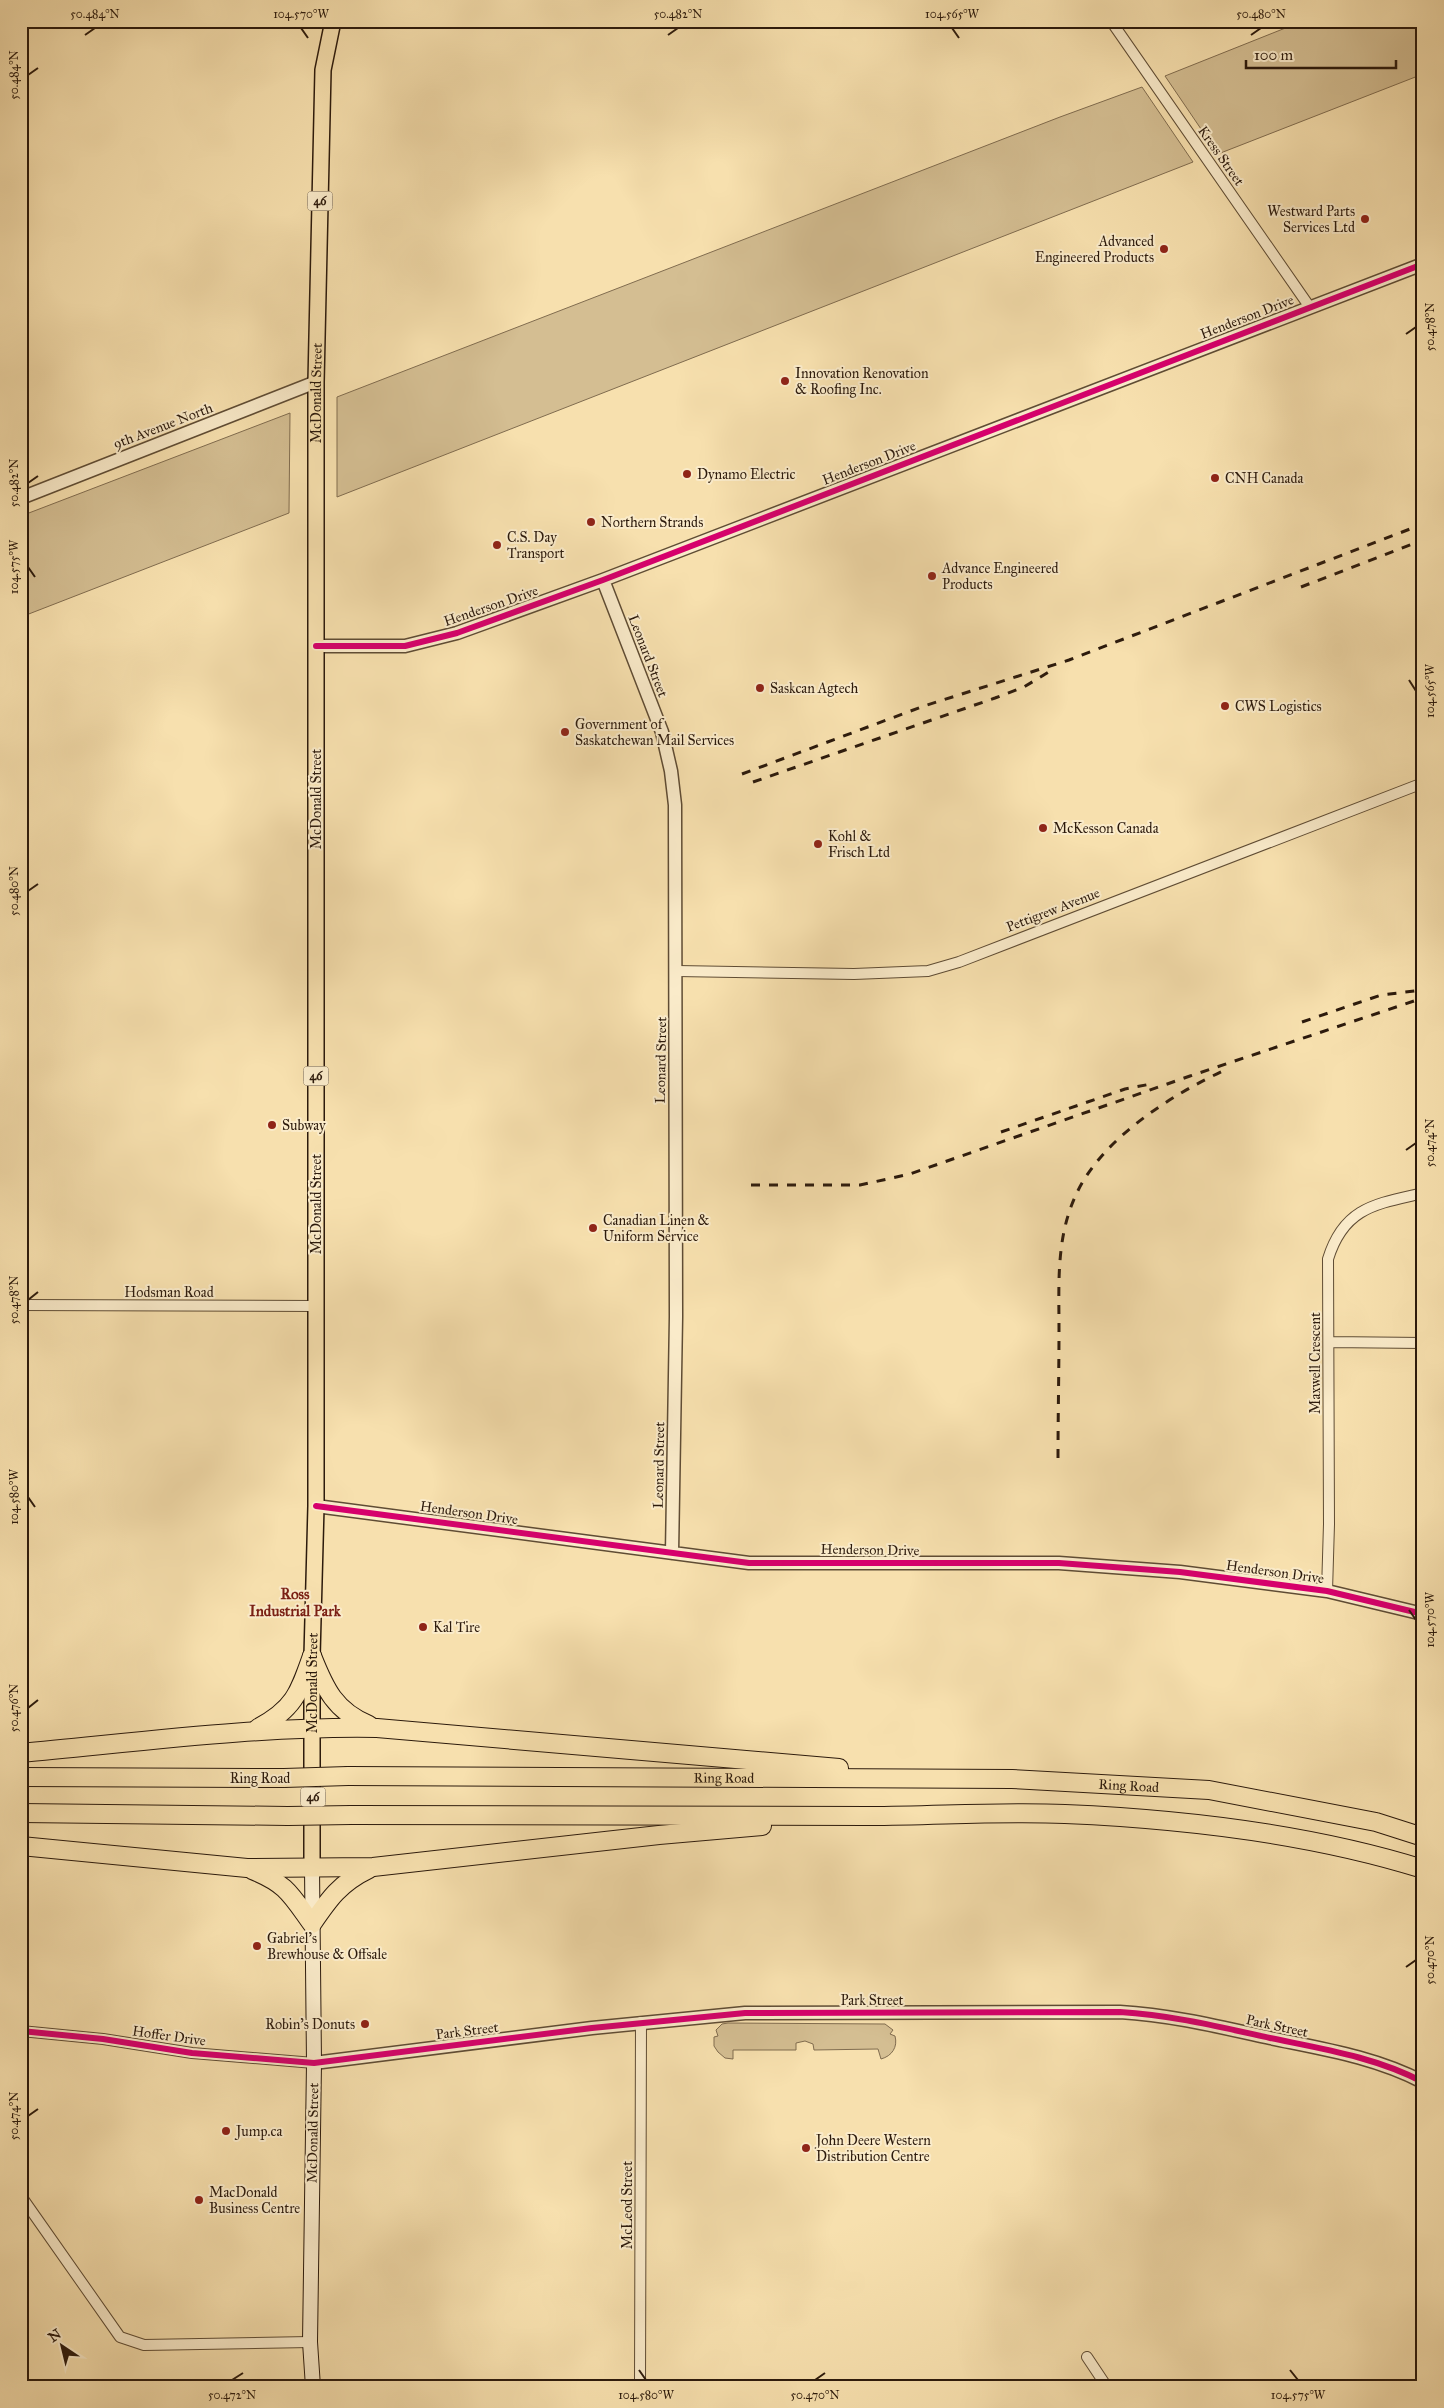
<svg xmlns="http://www.w3.org/2000/svg" width="1444" height="2408" font-family="'IM FELL Great Primer',serif">
	<style>
		.green { fill: #d4be92; stroke: #806c4f }
		.lines { fill: none; stroke-linecap: round; stroke-linejoin: round }
		.minor-casing { stroke: #5f4c34; stroke-width: 12 }
		.tertiary-casing { stroke: #5f4c34; stroke-width: 15 }
		.secondary-casing { stroke: #2c1a0c; stroke-width: 16 }
		.primary-casing { stroke: #2c1a0c; stroke-width: 18 }
		.motorway-casing { stroke: #2c1a0c; stroke-width: 20 }
		.minor { stroke: #faebca; stroke-width: 10 }
		.tertiary { stroke: #faebca; stroke-width: 12 }
		.secondary { stroke: #faebca; stroke-width: 14 }
		.primary { stroke: #f7e0ae; stroke-width: 15 }
		.motorway { stroke: #f7e0ae; stroke-width: 18 }
		.rail { stroke: #2c1a0c; stroke-width: 3; stroke-dasharray: 9 9; stroke-linecap: butt }
		.motorway-bridge-casing { stroke: #2c1a0c; stroke-width: 20; stroke-linecap: butt }
		.motorway-bridge { stroke: #f7e0ae; stroke-width: 18 }
		.cycleway-casing { stroke: #faebca; stroke-width: 9 }
		.cycleway { stroke: #d6006c; stroke-width: 6 }
		.ticks { fill: none; stroke: #2c1a0c; stroke-width: 2 }
		.poi-dot { fill: #8f2418; stroke: #faebca; stroke-width: 2 }
		.labels { text-anchor: middle; dominant-baseline: central; stroke-width: 4; stroke-linejoin: round; paint-order: stroke }
		.shield { fill: #faebca; stroke: #6a5945; stroke-width: 1 }
		.shield-label { font-size: 12px; font-weight: bold; fill: #2c1a0c }
		.street-label { font-size: 14px; fill: #2c1a0c; stroke: #faebca }
		.poi-label { font-size: 14px; fill: #2c1a0c; stroke: #faebca; text-anchor: start }
		.neighbourhood-label { font-size: 15px; font-weight: bold; fill: #7a1f14; stroke: #faebca }
		.neatline { fill: none; stroke: #2c1a0c; stroke-width: 2 }
		.ticks-label { font-size: 12px; text-anchor: middle; fill: #2c1a0c }
	</style>
	<rect width="100%" height="100%" fill="#f7e0ae"/>
	<filter id="stains"><feTurbulence type="fractalNoise" baseFrequency=".004" numOctaves="4"/><feColorMatrix values="0 0 0 0 .2 0 0 0 0 .09 0 0 0 0 .02 0 0 0 .5 -.17"/></filter>
	<radialGradient id="worn" r=".72"><stop offset=".6" stop-color="#630" stop-opacity="0"/><stop offset="1" stop-color="#630" stop-opacity=".3"/></radialGradient>
	<path class="green" d="M1303,21H1423V74L1218,154L1165,76Z
		M1142,87L1193,162L337,497V397L1060,117Z
		M290,413L289,513L21,617V516Z
		M728,2023L885,2024L893,2030L890,2034L895,2036C898,2047 892,2056 881,2059L878,2049L814,2050L813,2044L805,2041L796,2043V2050H733V2059L725,2058L718,2052L714,2046V2037L718,2036L716,2030L722,2024Z"/>
	<g class="lines">
		<g class="minor-casing">
			<path id="minor" d="M1111,21L1309,306
				M677,971L854,974L928,971L959,962L1423,783
				M21,1305L316,1306
				M1329,1342L1423,1343
				M1327,1591L1329,1524L1328,1259C1344,1207 1376,1204 1423,1193
				M21,2031L103,2039L192,2053L314,2063
				M21,2196L120,2337L144,2345L310,2342
				M1087,2357L1107,2387
				M640,2387L641,2022"/>
		</g>
		<g class="tertiary-casing">
			<path id="tertiary" d="M21,498L316,382
				M603,580L662,732L671,771L675,805L676,1317L672,1553
				M316,646H405L457,633L603,580L1423,264
				M316,1506L749,1563H1059L1180,1572L1327,1591L1423,1614
				M314,2063L592,2028L745,2013L1120,2012C1171,2015 1220,2027 1270,2038C1323,2049 1375,2057 1423,2082"/>
		</g>
		<g class="secondary-casing">
			<path id="secondary" d="M312,1868L314,2063L310,2342L313,2387"/>
		</g>
		<g class="primary-casing">
			<g id="primary">
				<path id="s1" d="M312,1868V1656L316,1506V382L323,70L333,21"/>
			</g>
		</g>
		<g class="motorway-casing">
			<g id="motorway">
				<path d="M312,1656C325,1689 335,1711 369,1725"/>
				<path d="M258,1728C294,1709 299,1693 312,1656"/>
				<path d="M21,1753C140,1742 258,1726 377,1728L839,1768"/>
				<path id="s2" d="M348,1776L1012,1779L1209,1790L1376,1822L1423,1837"/>
				<path d="M21,1777L284,1778"/>
				<path d="M21,1813L288,1816"/>
				<path d="M351,1815C524,1815 697,1816 870,1816C935,1816 1001,1811 1065,1814C1182,1819 1311,1834 1423,1869"/>
				<path d="M21,1846L247,1868L373,1867L659,1835L762,1826"/>
				<path d="M252,1870C287,1884 291,1895 312,1924C329,1899 340,1883 369,1869"/>
			</g>
		</g>
		<use href="#minor" class="minor"/>
		<use href="#tertiary" class="tertiary"/>
		<use href="#secondary" class="secondary"/>
		<use href="#primary" class="primary"/>
		<use href="#motorway" class="motorway"/>
		<path class="rail" d="M1301,587L1423,540
			M21,640L23,639
			M742,774L924,706L1069,660L1423,524
			M753,782L995,698L1024,687L1052,670
			M1302,1022L1381,995L1423,990
			M1001,1132L1125,1089L1151,1084
			M751,1185H860L910,1174L1190,1076L1423,998
			M1058,1458C1058,1415 1059,1372 1059,1329C1059,1285 1056,1239 1075,1197C1099,1141 1169,1096 1223,1071"/>
		<g class="motorway-bridge-casing">
			<path id="motorway-bridge" d="M284,1778L348,1776
				M288,1816L351,1815"/>
		</g>
		<use href="#motorway-bridge" class="motorway-bridge"/>
		<g class="cycleway-casing">
			<path id="cycleway" d="M316,646H405L457,633L603,580L1423,264
				M316,1506L749,1563H1059L1180,1572L1327,1591L1423,1614
				M21,2031L103,2039L192,2053L314,2063L592,2028L745,2013L1120,2012C1171,2015 1220,2027 1270,2038C1323,2049 1375,2057 1423,2082"/>
		</g>
		<use href="#cycleway" class="cycleway"/>
	</g>
	<path class="ticks" d="M301,28L308,38M952,28L959,38M85,35L95,28M668,35L678,28M1251,35L1261,28M28,75L38,68M1406,334L1416,327M28,483L38,476M28,567L35,577M1409,680L1416,691M28,891L38,884M1406,1150L1416,1143M28,1300L38,1292M28,1497L35,1507M1409,1610L1416,1620M28,1708L38,1700M1406,1967L1416,1960M28,2116L38,2109M639,2370L646,2380M1290,2370L1298,2380M232,2380L243,2373M815,2380L825,2373"/>
	<g class="poi-dot">
		<circle cx="1365" cy="219" r="5"/>
		<circle cx="1164" cy="249" r="5"/>
		<circle cx="785" cy="381" r="5"/>
		<circle cx="687" cy="474" r="5"/>
		<circle cx="1215" cy="478" r="5"/>
		<circle cx="591" cy="522" r="5"/>
		<circle cx="497" cy="545" r="5"/>
		<circle cx="932" cy="576" r="5"/>
		<circle cx="760" cy="688" r="5"/>
		<circle cx="1225" cy="706" r="5"/>
		<circle cx="565" cy="732" r="5"/>
		<circle cx="1043" cy="828" r="5"/>
		<circle cx="818" cy="844" r="5"/>
		<circle cx="272" cy="1125" r="5"/>
		<circle cx="593" cy="1228" r="5"/>
		<circle cx="423" cy="1627" r="5"/>
		<circle cx="257" cy="1946" r="5"/>
		<circle cx="365" cy="2024" r="5"/>
		<circle cx="226" cy="2131" r="5"/>
		<circle cx="806" cy="2148" r="5"/>
		<circle cx="199" cy="2200" r="5"/>
	</g>
	<g class="labels">
		<g class="shield">
			<rect x="307.5" y="191.5" width="25" height="19" rx="4"/>
			<rect x="303.5" y="1066.5" width="25" height="19" rx="4"/>
			<rect x="300.5" y="1787.5" width="25" height="19" rx="4"/>
		</g>
		<g class="shield-label">
			<text x="320" y="201">46</text>
			<text x="316" y="1076">46</text>
			<text x="313" y="1797">46</text>
		</g>
		<g class="street-label">
			<text transform="translate(1221 156) rotate(55)">Kress Street</text>
			<text transform="translate(1247 317) rotate(-21)">Henderson Drive</text>
			<text stroke="none"><textPath href="#s1" startOffset="1475">McDonald Street</textPath></text>
			<text transform="translate(163 426) rotate(-21)">9th Avenue North</text>
			<text transform="translate(869 463) rotate(-21)">Henderson Drive</text>
			<text transform="translate(491 606) rotate(-19)">Henderson Drive</text>
			<text transform="translate(648 656) rotate(69)">Leonard Street</text>
			<text transform="translate(316 799) rotate(-90)">McDonald Street</text>
			<text transform="translate(1053 910) rotate(-21)">Pettigrew Avenue</text>
			<text transform="translate(661 1060) rotate(-89)">Leonard Street</text>
			<text transform="translate(316 1204) rotate(-90)">McDonald Street</text>
			<text x="169" y="1292">Hodsman Road</text>
			<text transform="translate(1315 1363) rotate(-90)">Maxwell Crescent</text>
			<text transform="translate(659 1465) rotate(-89)">Leonard Street</text>
			<text transform="translate(469 1513) rotate(8)">Henderson Drive</text>
			<text transform="translate(870 1550) rotate(1)">Henderson Drive</text>
			<text transform="translate(1275 1572) rotate(8)">Henderson Drive</text>
			<text stroke="none"><textPath href="#s1" startOffset="185">McDonald Street</textPath></text>
			<text x="260" y="1778">Ring Road</text>
			<text stroke="none"><textPath href="#s2" startOffset="376">Ring Road</textPath></text>
			<text stroke="none"><textPath href="#s2" startOffset="781">Ring Road</textPath></text>
			<text x="872" y="2000">Park Street</text>
			<text transform="translate(1277 2026) rotate(12)">Park Street</text>
			<text transform="translate(467 2031) rotate(-7)">Park Street</text>
			<text transform="translate(169 2036) rotate(8)">Hoffer Drive</text>
			<text transform="translate(313 2133) rotate(-89)">McDonald Street</text>
			<text transform="translate(627 2205) rotate(-90)">McLeod Street</text>
		</g>
		<g class="poi-label">
			<text x="1355" y="211" text-anchor="end">Westward Parts<tspan x="1355" dy="16">Services Ltd</tspan></text>
			<text x="1154" y="241" text-anchor="end">Advanced<tspan x="1154" dy="16">Engineered Products</tspan></text>
			<text x="795" y="373">Innovation Renovation<tspan x="795" dy="16">&amp; Roofing Inc.</tspan></text>
			<text x="697" y="474">Dynamo Electric</text>
			<text x="1225" y="478">CNH Canada</text>
			<text x="601" y="522">Northern Strands</text>
			<text x="507" y="537">C.S. Day<tspan x="507" dy="16">Transport</tspan></text>
			<text x="942" y="568">Advance Engineered<tspan x="942" dy="16">Products</tspan></text>
			<text x="770" y="688">Saskcan Agtech</text>
			<text x="1235" y="706">CWS Logistics</text>
			<text x="575" y="724">Government of<tspan x="575" dy="16">Saskatchewan Mail Services</tspan></text>
			<text x="1053" y="828">McKesson Canada</text>
			<text x="828" y="836">Kohl &amp;<tspan x="828" dy="16">Frisch Ltd</tspan></text>
			<text x="282" y="1125">Subway</text>
			<text x="603" y="1220">Canadian Linen &amp;<tspan x="603" dy="16">Uniform Service</tspan></text>
			<text x="433" y="1627">Kal Tire</text>
			<text x="267" y="1938">Gabriel's<tspan x="267" dy="16">Brewhouse &amp; Offsale</tspan></text>
			<text x="355" y="2024" text-anchor="end">Robin's Donuts</text>
			<text x="236" y="2131">Jump.ca</text>
			<text x="816" y="2140">John Deere Western<tspan x="816" dy="16">Distribution Centre</tspan></text>
			<text x="209" y="2192">MacDonald<tspan x="209" dy="16">Business Centre</tspan></text>
		</g>
		<g class="neighbourhood-label">
			<text x="295" y="1594">Ross<tspan x="295" dy="17">Industrial Park</tspan></text>
		</g>
	</g>
	<rect width="1444" height="2408" fill="none" stroke="#f7e0ae" stroke-width="55"/>
	<g transform="translate(62 2346) rotate(325)" stroke="#faebca" stroke-width="4" paint-order="stroke">
	<path d="M0-4L9 19L0 12L-9 19Z" fill="#2c1a0c"/>
	<text y="-8" font-size="14" font-weight="bold" text-anchor="middle" fill="#2c1a0c">N</text>
	</g>
	<path d="M1246 60v8h150v-8" fill="none" stroke="#2c1a0c" stroke-width="2.5"/>
	<text x="1254" y="60" font-size="15" fill="#2c1a0c" stroke="#faebca" stroke-width="4" paint-order="stroke">100 m</text>
	<rect x="28" y="28" width="1388" height="2352" class="neatline"/>
	<g class="ticks-label">
		<text x="95" y="18">50.484°N</text>
		<text x="301" y="18">104.570°W</text>
		<text x="678" y="18">50.482°N</text>
		<text x="952" y="18">104.565°W</text>
		<text x="1261" y="18">50.480°N</text>
		<text transform="translate(14 75) rotate(-90)" y="4">50.484°N</text>
		<text transform="translate(1430 327) rotate(-90)" y="4">50.478°N</text>
		<text transform="translate(14 483) rotate(-90)" y="4">50.482°N</text>
		<text transform="translate(14 567) rotate(-90)" y="4">104.575°W</text>
		<text transform="translate(1430 691) rotate(-90)" y="4">104.565°W</text>
		<text transform="translate(14 891) rotate(-90)" y="4">50.480°N</text>
		<text transform="translate(1430 1143) rotate(-90)" y="4">50.474°N</text>
		<text transform="translate(14 1300) rotate(-90)" y="4">50.478°N</text>
		<text transform="translate(14 1497) rotate(-90)" y="4">104.580°W</text>
		<text transform="translate(1430 1620) rotate(-90)" y="4">104.570°W</text>
		<text transform="translate(14 1708) rotate(-90)" y="4">50.476°N</text>
		<text transform="translate(1430 1960) rotate(-90)" y="4">50.470°N</text>
		<text transform="translate(14 2116) rotate(-90)" y="4">50.474°N</text>
		<text x="232" y="2399">50.472°N</text>
		<text x="646" y="2399">104.580°W</text>
		<text x="815" y="2399">50.470°N</text>
		<text x="1298" y="2399">104.575°W</text>
	</g>
	<rect width="100%" height="100%" filter="url(#stains)"/>
	<rect width="100%" height="100%" fill="url(#worn)"/>
</svg>
